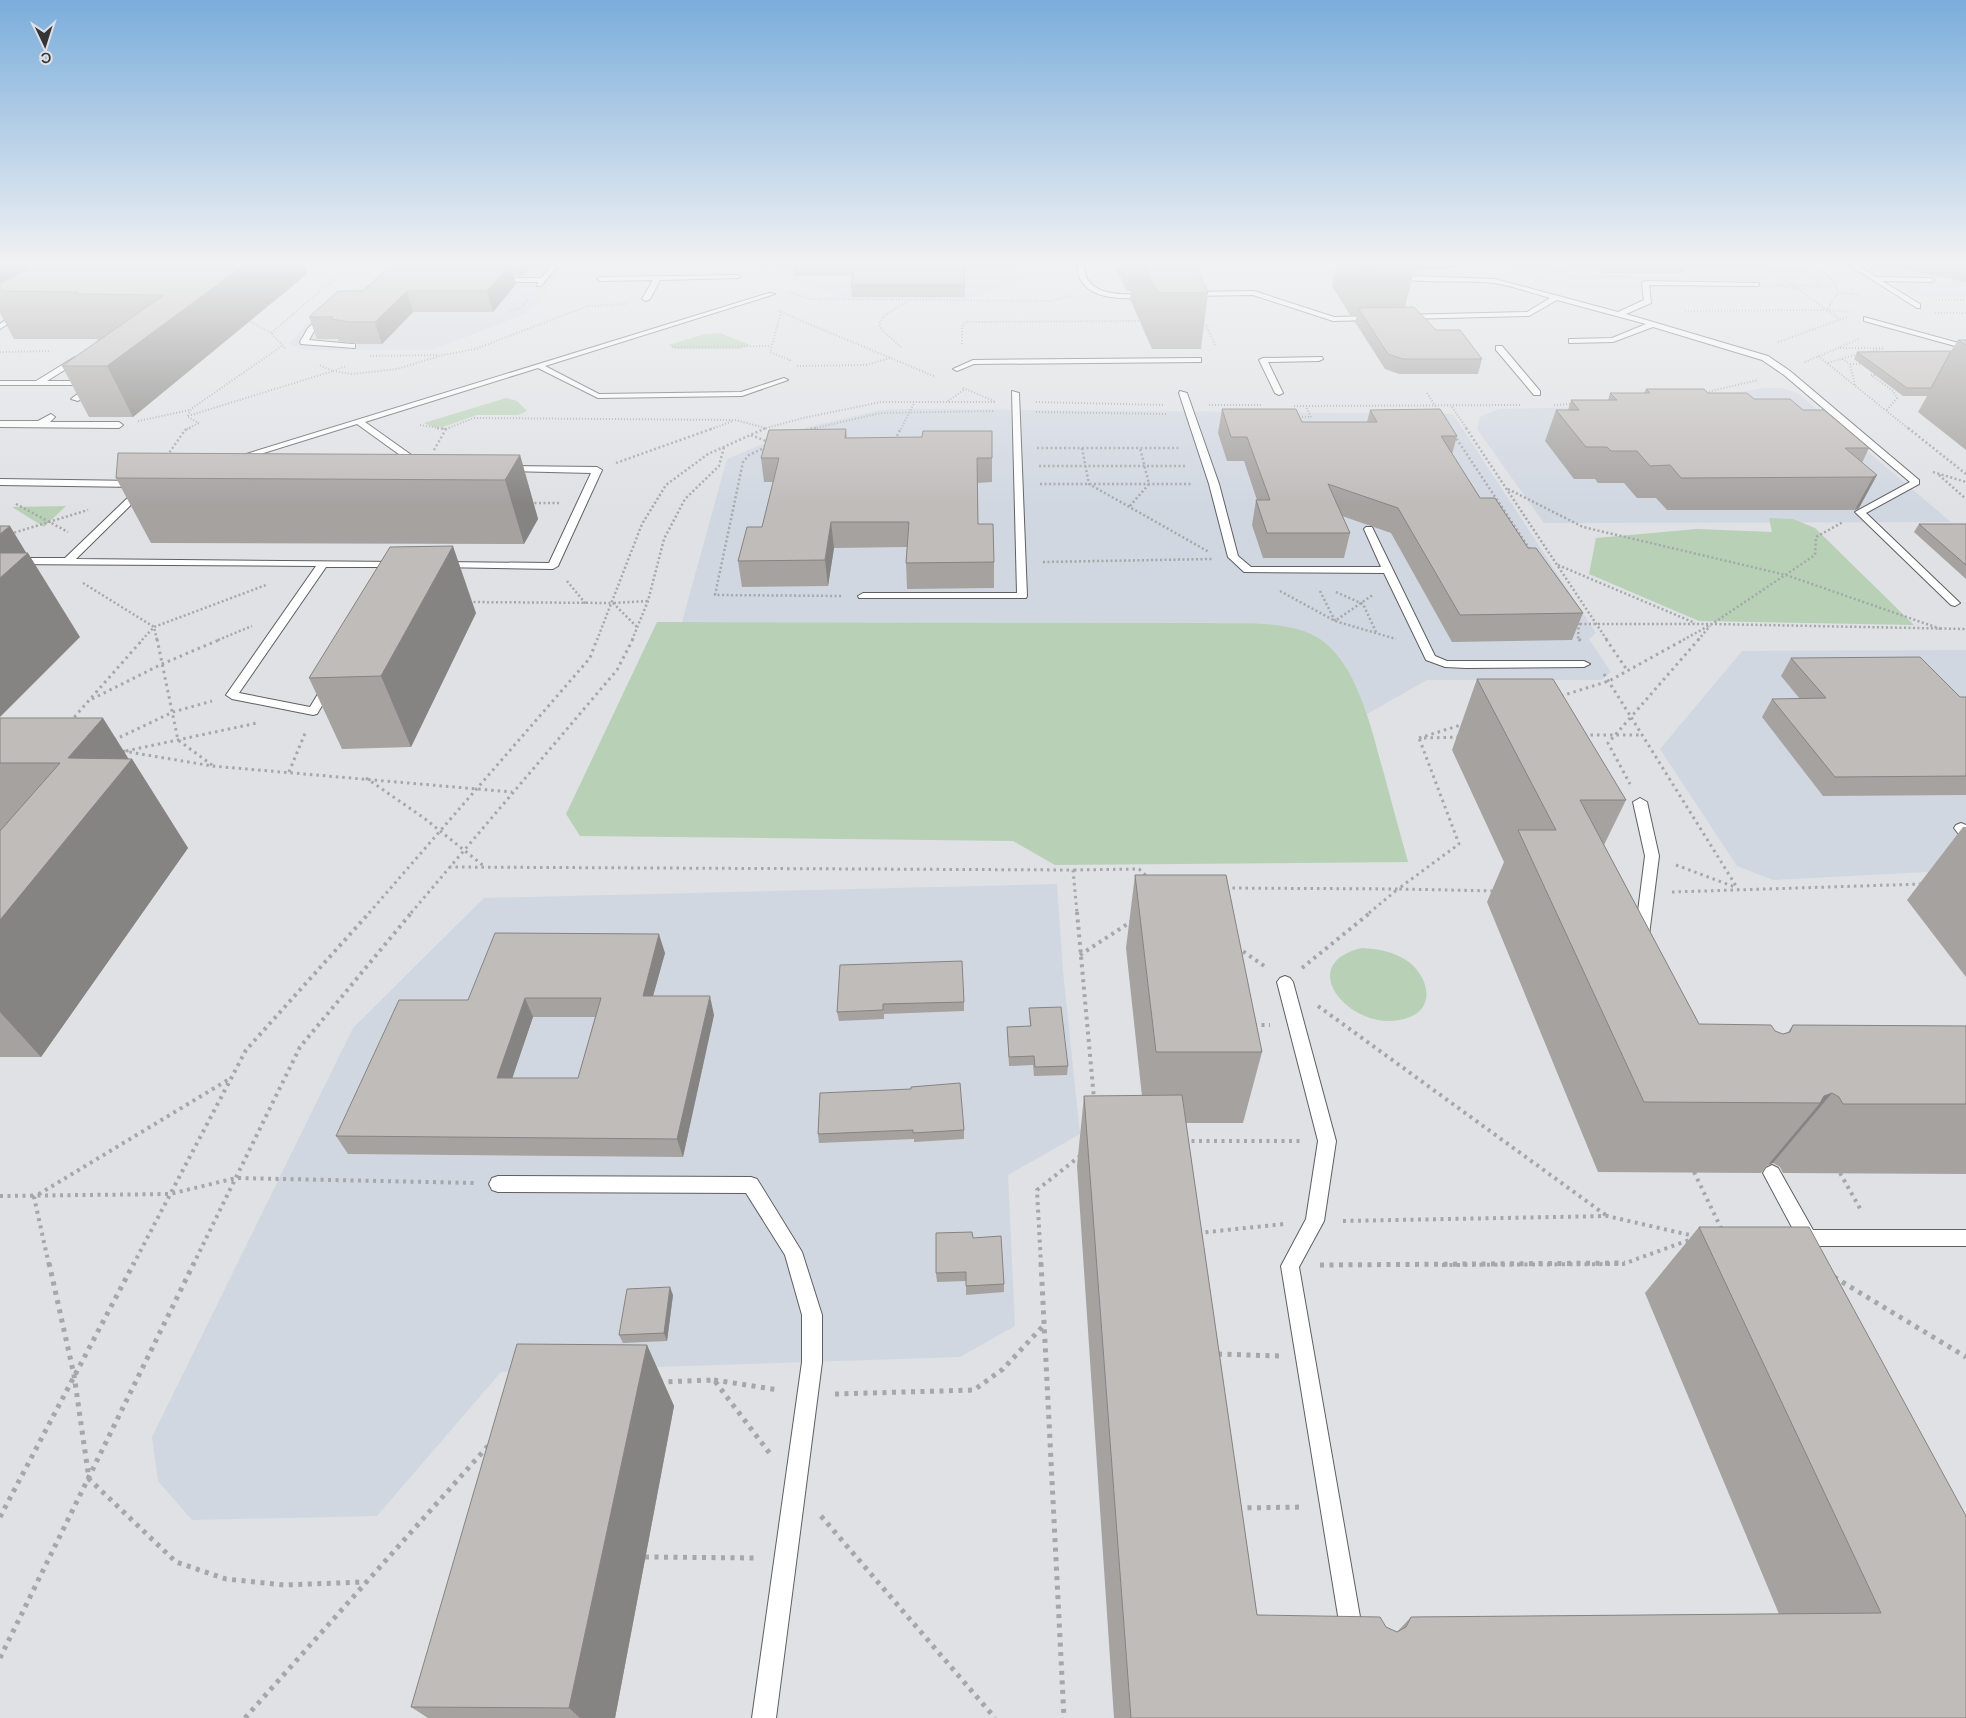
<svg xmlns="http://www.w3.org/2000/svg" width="1966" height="1718" font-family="Manrope,sans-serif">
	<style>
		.built { fill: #d1d7e1 }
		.green { fill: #b8d1b6 }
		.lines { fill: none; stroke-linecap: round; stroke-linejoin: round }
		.service-casing { stroke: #5e5f62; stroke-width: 2 }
		.path-far4 { stroke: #a5a7a9; stroke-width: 2; stroke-dasharray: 1 2; stroke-linecap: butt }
		.path-far3 { stroke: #a5a7a9; stroke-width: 2.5; stroke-dasharray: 2 2.5; stroke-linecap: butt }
		.path-far2 { stroke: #a5a7a9; stroke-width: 3; stroke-dasharray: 2.5 4; stroke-linecap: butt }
		.path-far1 { stroke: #a5a7a9; stroke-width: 4; stroke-dasharray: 3 4.5; stroke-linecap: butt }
		.path { stroke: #a5a7a9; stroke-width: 5; stroke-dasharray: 4 5.5; stroke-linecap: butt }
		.service { fill: #fff; fill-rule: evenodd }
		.wall { fill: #a5a2a0; fill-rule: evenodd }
		.shaded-wall { fill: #868482 }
		.building { fill: #c0bcba; stroke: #868482; fill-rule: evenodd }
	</style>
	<rect width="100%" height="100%" fill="#dfe1e4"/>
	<path class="built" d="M392,265H566L528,313L432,350H305L288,343L335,298L372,283Z
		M775,265H1020L1023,281L966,299H845L777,275L773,268Z
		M1507,265H1807L1833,290H1631L1547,287L1521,275Z
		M1866,265H1966V297H1924L1916,295Z
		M1764,388H1782L1798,393L1951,522L1544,523L1477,429L1480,417L1499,409L1664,406Z
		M911,409L1453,414L1596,633L1589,639L1611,672L1601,680H1427L1367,714L1357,688L1212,623L682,622L727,459L799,429L880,410Z
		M1966,650V870L1773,880L1737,866L1660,749L1742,651Z
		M1057,884L1063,971L1080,1134L1008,1175L1015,1326L960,1357L501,1372L377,1516L192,1520L158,1481L152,1437L353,1028L484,898Z"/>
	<path class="green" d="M720,333L750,345L739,349H675L668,345L705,334Z
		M506,398L517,401L527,411L518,415H477L443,427H433L424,423Z
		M66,506L44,527L12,507Z
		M1769,518L1793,519L1815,528L1914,625L1699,621L1589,574L1596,538L1697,529L1772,532Z
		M657,622L1212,623C1245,624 1292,620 1320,639C1359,666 1372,732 1384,774C1392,804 1400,833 1408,862L1055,865L1013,841L580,836L566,814Z
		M1362,948C1377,949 1392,951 1406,960C1426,973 1438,1005 1410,1017C1357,1039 1289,965 1362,948Z"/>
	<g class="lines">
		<g class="service-casing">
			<path id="service" d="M552,265H558L541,286H537L538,282H511L508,280L511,278H541Z
				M1078,265H1084C1085,270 1085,276 1088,280C1100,298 1132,294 1150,294L1154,296L1150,298C1129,298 1093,302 1081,280C1078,276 1078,270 1078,265Z
				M1362,265H1370L1385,270L1411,276L1495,279L1618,312L1644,300L1642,283L1645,281L1759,283V285L1757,286L1649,285L1651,303L1626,314L1768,356L1790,371L1919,480V484L1866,513L1960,603L1955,606L1951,605L1855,512L1910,482L1784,375L1762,360L1653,327L1613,342L1569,343V339H1572L1612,338L1646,324L1557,300L1529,316L1404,319L1400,317L1401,315L1527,312L1550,298C1532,293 1513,286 1494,283C1456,278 1394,289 1362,265Z
				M1849,265H1856L1876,277L1931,278L1934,280L1931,282L1882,281L1920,304V308H1917Z
				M737,275L740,277L739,278L660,280L650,299L646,301L642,299L653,280L600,281L597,279L600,277Z
				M1254,291L1334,317L1373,316L1377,318L1373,320L1333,321L1253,295L1189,296L1185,294L1189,292Z
				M769,293L775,294L545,366L599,394L741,392L784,378L788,380L742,396L598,398L538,368L365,422L424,464V468H418L357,424L238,461H232L230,459Z
				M324,314L331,316L314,331L309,340L352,344H355V348L301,344L300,342L308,328Z
				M12,315L19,317L0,329V324Z
				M1864,317L1966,345V349L1864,321Z
				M1496,346H1502L1540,391V395H1534L1496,350Z
				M75,357L82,359L47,381H89L96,384V388L78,401L71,399L89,385H0V381H36Z
				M1322,357L1323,359L1319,361L1268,362L1283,393L1279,395L1275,393L1259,360L1263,358Z
				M1198,358H1201V362L974,364L957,371L953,369L973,360Z
				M1012,391L1019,393L1027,596L1026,598H859L858,596L863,593H1017Z
				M1180,391L1187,393L1219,484L1238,556L1251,567H1381L1364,529L1366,527H1372L1435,656L1447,661H1584L1590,664L1584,667L1466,668L1445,667L1426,660L1384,573L1244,572L1228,557L1209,484L1179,393Z
				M51,414L55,417L50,422H119L123,425L119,428L0,427V421H38Z
				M506,466L597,467L602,470L558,566L553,569L437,567L436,565L437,563L441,562L549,563L591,473L503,471V467Z
				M0,479L137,481L142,484L137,487L0,485Z
				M142,486L147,489L145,491L76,559L401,562L402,564L397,567H326L239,693L310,707L324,684H332L334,686L317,714L313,715L232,699L226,695L316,566L0,564V558H65L139,487Z
				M1640,798L1647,802L1659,856L1649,935L1647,939L1642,940L1637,939L1635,935L1645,856L1633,802Z
				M1961,823L1966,825V839L1961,837L1954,828L1956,825Z
				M1285,976L1290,978L1293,982L1336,1141L1324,1221L1299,1267L1363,1634L1360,1642L1352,1645L1344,1642L1341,1634L1281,1266L1306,1219L1318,1141L1277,982L1280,978Z
				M1772,1165L1778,1168L1813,1230H1966V1246H1817L1810,1250C1803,1248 1796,1246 1793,1238L1795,1233L1763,1173L1766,1168Z
				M498,1176L751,1177L757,1179L802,1252L822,1315V1362L776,1718H752L802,1362V1315L785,1255L746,1193L498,1192L492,1190L489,1184L492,1178Z"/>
		</g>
		<path class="path-far4" d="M760,265L762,276
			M1551,265L1568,276L1629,277
			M1790,265L1820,286
			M1815,265L1834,282L1838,292L1827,310L1850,312
			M1771,271H1798
			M1773,271L1839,319
			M1549,273L1563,274
			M1227,275L1230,265
			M1776,285L1820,286
			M789,292L810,299L1051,301L1071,296
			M1838,292L1861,295
			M1936,300H1966
			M510,310L521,308L528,299
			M778,311L936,377
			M1685,311L1827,310
			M781,312L770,352L790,360L789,363
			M1935,313H1966
			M246,319L271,333L285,348
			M1200,324L1206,325L1215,345
			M271,333L334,279L344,268L343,265
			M1778,342L1847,317
			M962,344V326L967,322L1144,321
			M672,347L771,346
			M901,347L882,330L879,324L884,316L908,301
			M1840,348H1884L1864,353
			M0,352L49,351
			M370,356L439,355
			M1818,356L1909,429
			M1842,359L1850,364L1855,385
			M1805,362L1859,339
			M1828,363L1858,354
			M1850,364H1860
			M797,366L866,365L890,358
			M333,371L352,374L397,369L443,355L475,349L588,306L626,304
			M333,371L346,366
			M1875,375H1871L1893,391L1897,398L1886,411
			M963,388L994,401
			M1427,393L1436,407
			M1703,393L1758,380
			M948,401L965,389
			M1036,402L1165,405
			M1209,405H1263
			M1554,405L1573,404
			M1294,406L1520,405
			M1452,407L1467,429
			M1036,412L1168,414
			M188,416L333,371L319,365
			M188,416L191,409L282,346
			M188,417L199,423
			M1296,417H1311L1306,406
			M138,421L190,410
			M420,425L445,429
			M187,429L199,423
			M446,429L474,418L736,420L765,428
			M711,429L733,421
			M763,429L803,418L881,402H995
			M811,429L881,413L995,411
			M901,429L914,403"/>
		<path class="path-far3" d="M437,428L446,429
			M1466,428L1607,640
			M1908,428L1966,474
			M806,430L816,428
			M751,435L768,442
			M1454,435L1531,551
			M895,440L901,428
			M766,447L749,455L743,462L715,595L843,596
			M1037,448H1179
			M1082,448L1089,484L1209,552
			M434,450L446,429L449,428
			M167,456L185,430L190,428
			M616,463L714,428
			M1039,466H1185
			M1933,472L1966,482
			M1939,475L1966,499
			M1040,484H1191
			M1508,489L1583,527L1786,575L1941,629
			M530,503H559
			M16,504L68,532
			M1130,506L1149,484L1140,448
			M10,534L88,510
			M1043,562L1212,559
			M1558,565L1695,623
			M567,581L586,604
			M83,583L154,627L157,640
			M1280,591L1335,621L1396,639
			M1320,591L1335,621L1374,594
			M1336,592L1363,604L1377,634
			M469,602L613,603L638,628
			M614,603L648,601
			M1579,623L1578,637L1580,640
			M1580,624H1712L1966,629
			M142,640L154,627L266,585
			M218,640L252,626
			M597,640L642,524L666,485L708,454L766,428
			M632,640L648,601L664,539L685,499L719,466L724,447
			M1683,640L1712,624L1815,555L1816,537L1843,522
			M1698,640L1710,626"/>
		<path class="path-far2" d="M157,639L178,740L212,765
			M1579,639L1582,643
			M1606,639L1627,670
			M1699,639L1631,717L1738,889
			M1604,674L1631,717L1608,743L1630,784
			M1561,696L1609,681L1685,639
			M92,699L162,664L221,639
			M70,722L143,639
			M1584,735H1640
			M1419,738L1464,724
			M1424,738L1461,737
			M114,740L173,712L212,701
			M123,751L212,766L512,792
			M126,751L257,723
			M289,772L306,731
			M366,778L424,818L485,867
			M1676,865L1735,887
			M449,867L1073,870L1077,913
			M1074,870L1139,869L1149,878
			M1226,888L1398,889L1459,844L1419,738
			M1672,892L1923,884
			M369,913L590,658L597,639
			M411,913L617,670L633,639
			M1369,913L1398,889L1496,891"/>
		<path class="path-far1" d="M1077,912L1094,1099
			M1237,947L1267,968
			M1080,955L1132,921
			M1302,968L1371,912
			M1318,1006L1607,1216
			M1254,1025H1270
			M1184,1141H1300
			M1694,1172L1722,1230
			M1840,1173L1862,1212
			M0,1196L170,1194L236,1178L475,1183
			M1343,1221L1607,1216L1694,1236
			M1198,1233L1284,1224
			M49,1265L34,1197L231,1078
			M133,1265L246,1050L370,912
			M193,1265L300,1047L412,912
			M1041,1265L1037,1190L1080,1156
			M1442,1265L1623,1264L1692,1239"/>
		<path class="path" d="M49,1263L74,1375L89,1479L176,1562L226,1579L284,1585L365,1582
			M1041,1263L1064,1718
			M1320,1265L1625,1263
			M1834,1277L1966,1357
			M1218,1354L1279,1356
			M714,1380L779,1390
			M659,1382L714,1380L771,1455
			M835,1394L974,1390L1003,1369L1044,1325
			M1238,1508L1304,1507
			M821,1516L995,1718
			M0,1517L134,1263
			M645,1557L757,1558
			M0,1658L194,1263
			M245,1718L488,1446"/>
		<use href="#service" class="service"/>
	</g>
	<path class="wall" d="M0,265L307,274L133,417H89L62,366L98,341L97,339H14L0,313Z
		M391,265H532L522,276H514L516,284L493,312H413L382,344H357L338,341V339H317L309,317L363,291Z
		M793,265H965V297H852L851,285L853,276H794Z
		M1114,265H1196L1208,293L1201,349H1152L1130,299L1131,291H1127Z
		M1336,265H1457L1456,268L1414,270L1405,307L1436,330L1482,359L1478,374H1399L1385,369L1355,322L1357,315H1350L1332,286Z
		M1594,265H1686L1682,273H1603Z
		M1885,265H1966V282Z
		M1958,340H1966V450L1918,412L1927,396H1903L1854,359L1857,352L1951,351Z
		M1646,389L1708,393L1754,399L1803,410L1869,448L1862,463L1877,475L1859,508L1855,510H1667L1656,498H1637L1624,483H1598L1595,479H1574L1545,441L1556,410H1568L1571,400H1608L1610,393H1644Z
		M1222,409L1302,422H1367L1370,410L1457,436L1452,454L1480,498L1528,548L1583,613L1572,640L1452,642L1391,533L1342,516L1350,533L1344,558H1263L1252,525L1256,500H1257L1244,461H1227L1218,433Z
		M846,429L847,438L992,458V482L977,483L978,524L994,562V588L907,589L906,563L907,547L834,548L828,586L742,587L738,561L762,527L773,482H764L761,458Z
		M520,455L538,519L524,544L151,543L116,478Z
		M1919,524H1966V579L1914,532Z
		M476,613L411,747L342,749L309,678Z
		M1791,658L1960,697H1966V795L1823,796L1762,717L1772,699H1800L1781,676Z
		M1477,679L1626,800L1604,845L1699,1024L1775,1031L1783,1034L1788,1032L1793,1025L1966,1026V1174L1783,1173L1780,1167L1773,1163L1768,1165L1761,1173L1598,1172L1487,902L1504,862L1452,750Z
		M0,718L128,759H132L188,848L41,1057H0Z
		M1963,827H1966V977L1907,900Z
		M1135,875L1262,1052L1243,1123H1186L1257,1615L1386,1627L1397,1632L1411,1617L1779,1614L1645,1293L1699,1227L1966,1718H1114L1077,1166L1084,1096H1142L1126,948Z
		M665,953L653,996L714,1015L683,1157L348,1154L336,1136L468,1000ZM533,1017H595L578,1078H512Z
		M840,965L964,1002V1011L884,1014V1019L839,1021L837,1012Z
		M1029,1008L1068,1066L1067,1075L1034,1076L1033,1065L1009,1066L1007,1027L1030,1026Z
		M820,1093L964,1130V1139L914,1142V1139L819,1143L818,1134Z
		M973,1238L1004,1284V1292L966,1295V1281L937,1282L936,1273Z
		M673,1295L667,1341L623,1343L619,1335Z
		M647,1345L674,1406L615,1718H428L411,1707Z"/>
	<path class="shaded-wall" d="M0,265H83L0,291Z
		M244,265H304L307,274L133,417L107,366Z
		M510,265H511L516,284L493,312L487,291Z
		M519,265H532L522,276Z
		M407,291L413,312L382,344L375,322Z
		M520,455L538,519L524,544L505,480Z
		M1877,475L1859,508L1855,510L1873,477Z
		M831,522L834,548L828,586L825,560Z
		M10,526L27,554L28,553L80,637L0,717V534Z
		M453,546L476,613L411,747L381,676Z
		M103,718L130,761L132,759L188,848L41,1057L0,1012V920L68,758Z
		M659,934L665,953L648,1014L643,996Z
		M710,996L714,1015L683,1157L677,1139Z
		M525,998L533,1017L506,1097L497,1078Z
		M1832,1093L1773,1163L1768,1165L1820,1103L1824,1096Z
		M670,1287L673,1295L667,1341L664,1333Z
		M647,1345L674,1406L615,1718H580L569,1708Z"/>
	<path class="building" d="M34,265H244L107,366H62L164,295L75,294L79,292L0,291V284Z
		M391,265H510L487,291H407L375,322H349L331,319L333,317H309L338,291H363Z
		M855,265H965L964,285H851Z
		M1143,265H1196L1208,293H1158Z
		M1414,307L1436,330H1460L1482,359H1403L1388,354L1358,308Z
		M1958,340H1966V345Z
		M1951,351L1931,388H1907L1857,352Z
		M1646,389H1704L1708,393H1747L1754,399H1790L1803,410H1824L1869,448H1845L1877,475L1873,477L1681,478L1670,465L1650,466L1637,451H1611L1607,447H1586L1556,410H1579L1571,400H1617L1610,393H1650Z
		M1222,409H1296L1302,422H1377L1370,410L1440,409L1457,436H1441L1480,498H1495L1528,548H1536L1583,613L1460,615L1398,508L1328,484L1350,533H1267L1256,500H1270L1247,437H1231Z
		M846,429L845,438L922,437L923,431H992V458H977L978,524H993L994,562L906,563L909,522H831L825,560L738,561L747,527H762L779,458H761L769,430Z
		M118,453L520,455L505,480L116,478Z
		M1919,524H1966V565Z
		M0,526H10L0,534Z
		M453,546L381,676L309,678L390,547Z
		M0,553H28L0,578Z
		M1920,657L1960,697H1966V776L1835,777L1772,699L1826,698L1791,658Z
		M1477,679H1553L1626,800H1580L1699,1024L1771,1025L1775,1031L1783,1034L1790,1032L1793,1025L1966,1026V1104H1843L1839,1097L1832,1093L1824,1096L1820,1103L1644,1102L1518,830H1556Z
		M0,718H103L68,758L132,759L0,920V831L60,763H0Z
		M1135,875H1226L1262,1052H1156Z
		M495,933L659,934L643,996H710L677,1139L336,1136L399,1000H468ZM525,998H601L578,1078H497Z
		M962,961L964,1002L883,1004V1010L837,1012L840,965Z
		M1061,1007L1068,1066L1035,1067L1034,1056L1009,1057L1007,1027L1031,1026L1029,1008Z
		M960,1083L964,1130L913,1133V1130L818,1134L820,1093L911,1089V1087Z
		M1182,1095L1257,1615L1380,1617L1386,1627L1397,1632L1406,1627L1411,1617L1881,1613L1699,1227H1809L1966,1516V1718H1131L1084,1096Z
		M972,1232L973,1238L1001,1236L1004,1284L966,1286V1272L936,1273V1233Z
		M670,1287L664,1333L619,1335L627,1289Z
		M517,1344L647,1345L569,1708L411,1707Z"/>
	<linearGradient id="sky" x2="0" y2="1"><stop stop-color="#7aaddb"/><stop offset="0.52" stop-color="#f1f2f3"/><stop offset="1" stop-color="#f1f2f3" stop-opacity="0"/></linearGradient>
	<rect width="1966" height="505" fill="url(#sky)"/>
	<g transform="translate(45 45) rotate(176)" stroke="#dfe1e4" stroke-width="4" paint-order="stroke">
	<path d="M0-4L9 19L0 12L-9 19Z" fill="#343536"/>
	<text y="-8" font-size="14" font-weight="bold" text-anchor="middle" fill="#343536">С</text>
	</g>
</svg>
